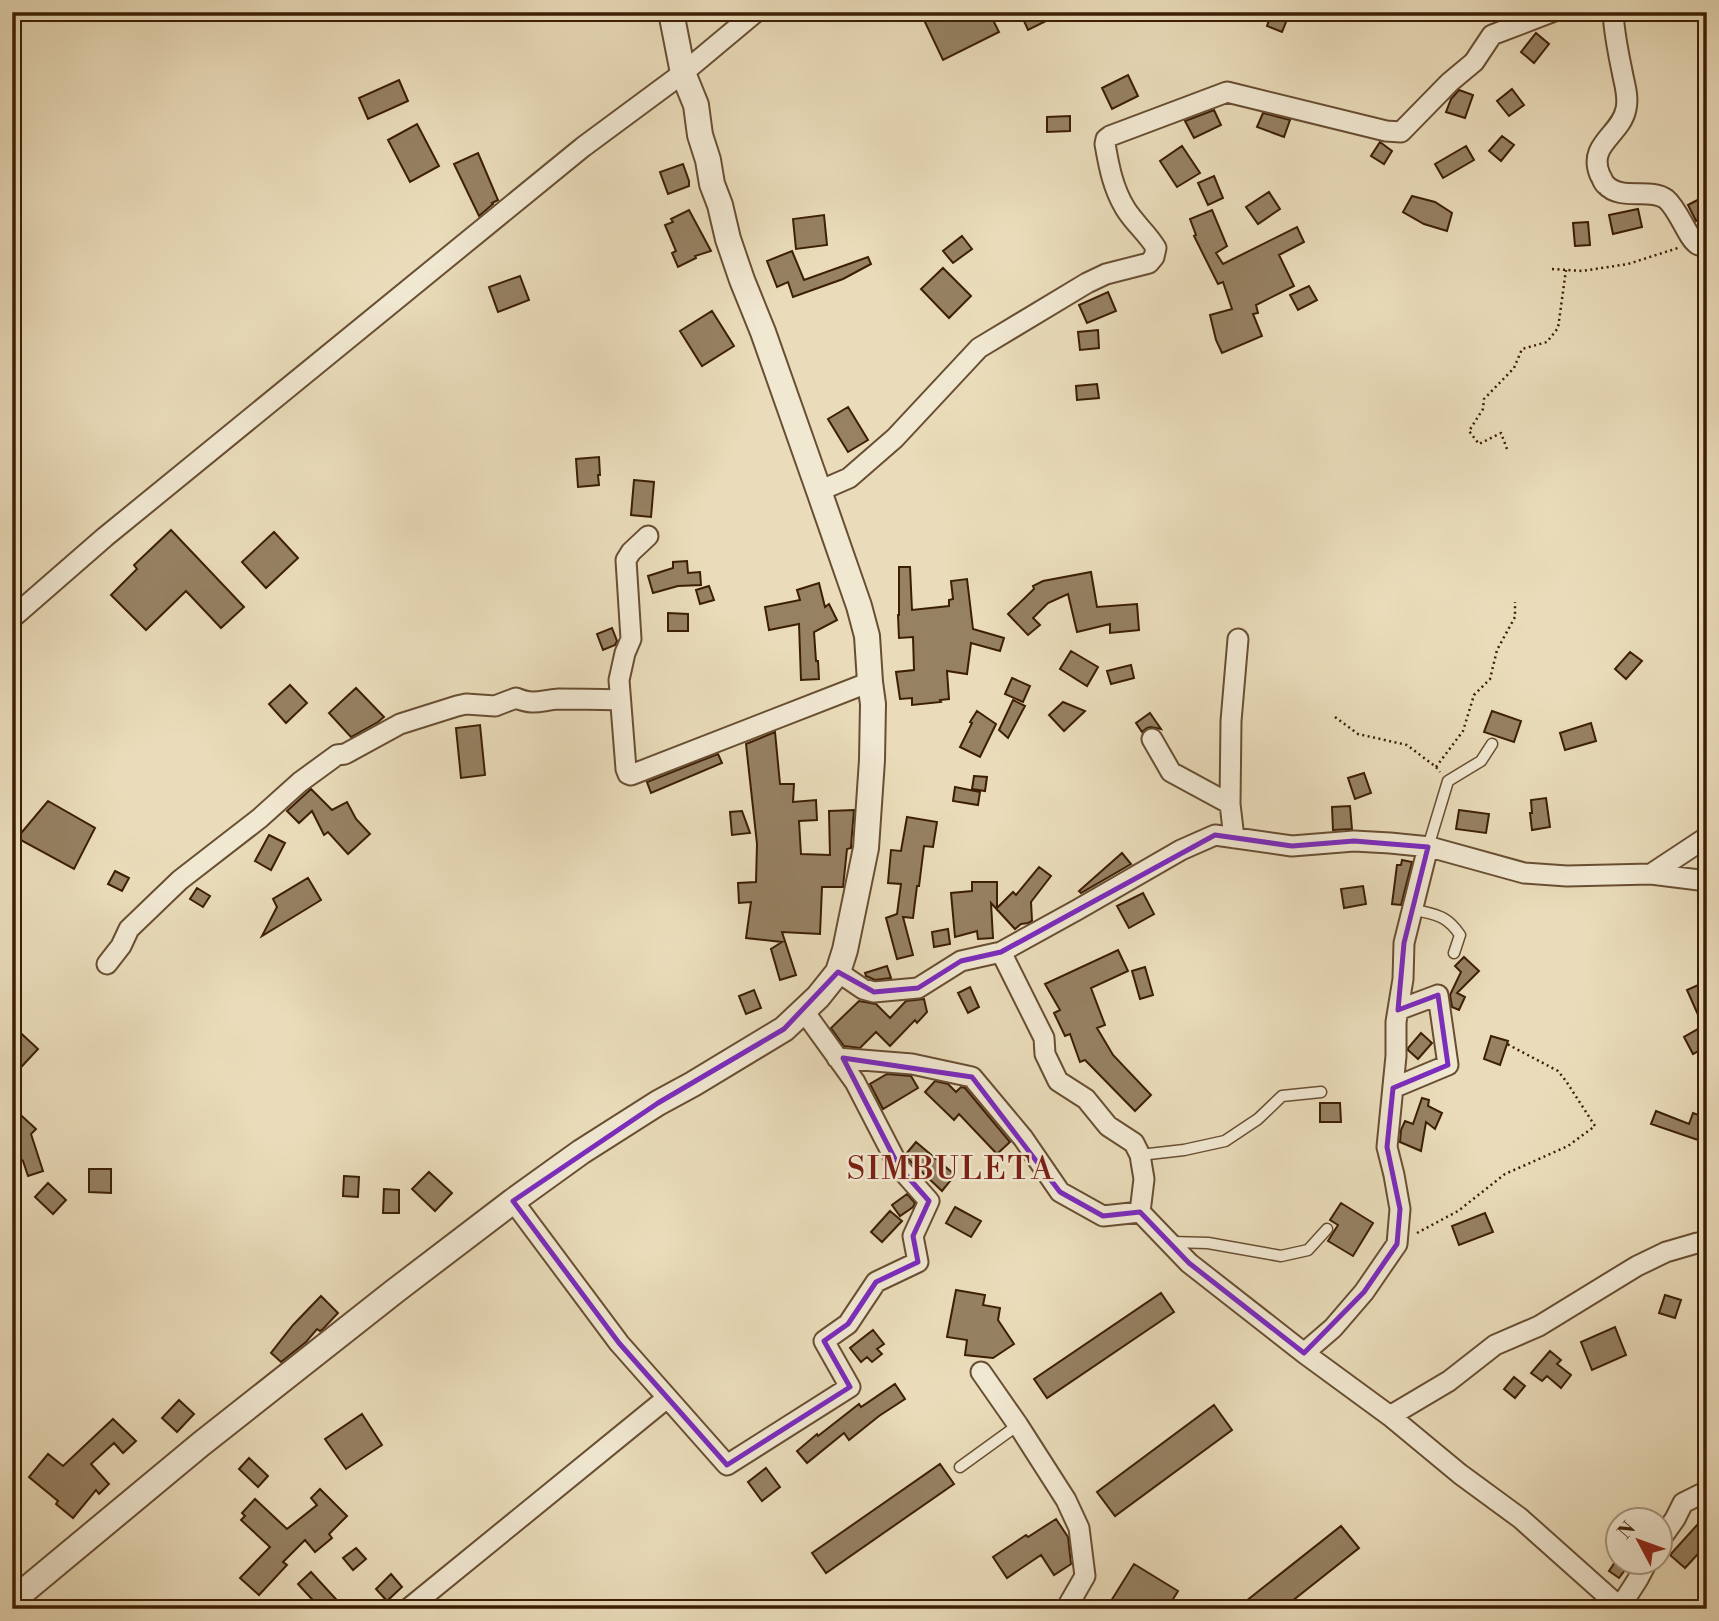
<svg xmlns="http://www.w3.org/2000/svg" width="1719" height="1621" font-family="'Libre Bodoni',serif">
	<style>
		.building { fill: #968163; stroke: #3c1e05; stroke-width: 2 }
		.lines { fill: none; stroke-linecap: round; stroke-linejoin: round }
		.service-casing { stroke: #684e32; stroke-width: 13 }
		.minor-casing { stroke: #684e32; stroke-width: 23 }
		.tertiary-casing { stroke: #684e32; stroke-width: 28 }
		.path { stroke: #3c1e05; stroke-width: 2.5; stroke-dasharray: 2 3.5; stroke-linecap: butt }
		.service { stroke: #f1e8d2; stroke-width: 10 }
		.minor { stroke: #f1e8d2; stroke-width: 19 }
		.tertiary { stroke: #f1e8d2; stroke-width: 24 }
		.marked { fill: none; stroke: #7b2cbf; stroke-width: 5; stroke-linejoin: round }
		.labels { text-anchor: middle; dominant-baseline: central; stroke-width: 5; stroke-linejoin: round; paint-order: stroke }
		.quarter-label { font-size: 32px; letter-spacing: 2px; fill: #7a1f14; stroke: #f1e8d2 }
	</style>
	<rect width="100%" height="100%" fill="#eadcba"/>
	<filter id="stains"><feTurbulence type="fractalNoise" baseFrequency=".00286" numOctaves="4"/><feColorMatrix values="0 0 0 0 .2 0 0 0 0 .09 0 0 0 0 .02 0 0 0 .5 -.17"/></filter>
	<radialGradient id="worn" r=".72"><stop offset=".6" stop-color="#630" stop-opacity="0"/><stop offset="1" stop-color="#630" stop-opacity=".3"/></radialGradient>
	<path class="building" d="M940,12H989L999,32L943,60L924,20Z
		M1020,12H1064L1028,30Z
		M1272,12H1290L1282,32L1267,26Z
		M1536,33L1549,44L1534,63L1521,52Z
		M1128,75L1138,96L1112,109L1102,88Z
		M399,80L408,101L368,119L359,98Z
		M1512,89L1524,105L1509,116L1497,101Z
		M1459,90L1473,95L1465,118L1446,112L1451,99Z
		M1214,110L1221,125L1194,138L1185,121Z
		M1263,113L1290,120L1284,137L1257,127Z
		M1070,116V131L1047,132V117Z
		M417,124L439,166L410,182L388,140Z
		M1502,136L1514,145L1501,161L1489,151Z
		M1380,142L1392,151L1384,164L1371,156Z
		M1182,146L1200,173L1177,187L1160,161Z
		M1466,146L1474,160L1443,178L1435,164Z
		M478,153L498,200L492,203L493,204L479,216L454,164Z
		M683,164L689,181V186L668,194L660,172Z
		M1214,176L1223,198L1208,205L1198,183Z
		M1269,192L1280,209L1258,224L1246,207Z
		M1707,195V216L1696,221L1688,205Z
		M1412,196L1435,202L1452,213L1447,231L1424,224L1403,212Z
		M1638,209L1642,227L1613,234L1609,215Z
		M689,210L711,251L695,256L696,258L678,267L672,253L676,251L665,225L673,222L671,219Z
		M1212,210L1227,246L1216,253L1223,264L1297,227L1304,242L1279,255L1294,286L1256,305L1258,313L1253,314L1262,336L1222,353L1216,340L1210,315L1232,309L1223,282L1218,284L1194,236L1196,235L1190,219Z
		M824,215L827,245L796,249L793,219Z
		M1588,222L1590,245L1575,246L1573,223Z
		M962,236L972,249L953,263L943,251Z
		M792,251L804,280L868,257L871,264L843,279L793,297L788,282L777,287L767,261Z
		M943,268L971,296L949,318L921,289Z
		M520,276L529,300L498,312L489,287Z
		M1309,286L1317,300L1298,310L1290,295Z
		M1108,292L1116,311L1087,323L1079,305Z
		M712,311L734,346L702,366L680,331Z
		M1098,330L1099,348L1080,350L1078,332Z
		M1097,384L1099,398L1077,400L1076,386Z
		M848,407L868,440L848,452L828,419Z
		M599,457L600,475H598L599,485L578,487L576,459Z
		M634,480L654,482L651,517L631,515Z
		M171,530L244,607L221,628L186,591L146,630L111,595L137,569L134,565Z
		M274,532L298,558L266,588L242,562Z
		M687,561L688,573L700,572L701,585L678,586L653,593L648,576L673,568V562Z
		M899,567H910L912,610L949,606V600L953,599L951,581L967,579L973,629L1004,638L1000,651L971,643L967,674L947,671L949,699L940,700L941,702L912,705V698L900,699L896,672L914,670L913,637L899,638L898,615H899Z
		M1091,572L1097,607L1137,604L1139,630L1110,633V624L1077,632L1068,594L1048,603L1033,618L1040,625L1028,635L1008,614L1034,589L1033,586L1043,581Z
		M819,583L825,607L829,604L837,620L814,632L816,661H818L819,679L801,680L799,624L769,630L765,607L800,600L797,590Z
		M709,586L714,600L700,604L696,590Z
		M668,613L688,614V631H668Z
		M612,628L617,641L615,645L603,650L597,634Z
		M1071,651L1098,667L1087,686L1060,669Z
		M1630,652L1642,661L1626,679L1615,669Z
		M1131,665L1134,678L1111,684L1107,671Z
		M1012,678L1030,686L1023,702L1005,694Z
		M290,685L307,703L286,723L269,704Z
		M356,688L384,717L378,722L351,737L329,713Z
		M1013,700L1025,706L1008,738L999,730Z
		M1063,702L1085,711L1064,731L1049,715Z
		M977,711L996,724L980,757L960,747L972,723L970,722Z
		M1492,711L1521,721L1514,742L1484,732Z
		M1150,713L1161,729L1151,727L1147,728L1142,732L1136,723Z
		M1591,723L1596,741L1565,750L1560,733Z
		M480,725L485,775L461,778L456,728Z
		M775,732L780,784H794L793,802L816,800L817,820L799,821L801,854L830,855L829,811L854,810L851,846V848L847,849L843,887H822L820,934L782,932L796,975L780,980L771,949L782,942L746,938L751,902L739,903L738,883L756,882L757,844L746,744Z
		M718,754L722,763L651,793L647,782Z
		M1364,773L1371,793L1355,799L1348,778Z
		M974,776L987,777L985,791L972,789Z
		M955,787L980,792L978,805L953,801Z
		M311,789L332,810L347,802L356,819L370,834L348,854L328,832L324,835L312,811L299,823L287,811Z
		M1546,798L1550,827L1532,830L1530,813H1532L1531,800Z
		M48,801L95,828L74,869L17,838Z
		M1350,806L1352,829L1333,830L1332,807Z
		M1459,810L1489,814L1486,833L1456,829Z
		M742,811L750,833L732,835L730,812Z
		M907,817L937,822L933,847L924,846L919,886H917L913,918L903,917L913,955L897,959L886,918L897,914L901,884L888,883L891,850L901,851Z
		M269,835L285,843L271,870L255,861Z
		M1122,853L1131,864L1081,893L1079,891Z
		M1402,860L1412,862L1401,905L1392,904L1397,865H1401Z
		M1039,867L1051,876L1031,902L1032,921L1028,923L1021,924L1015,929L991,903L993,938L978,939L977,931L955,937L951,893L972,891V882H997V908L1013,892L1016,895Z
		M115,871L129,878L122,891L108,884Z
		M308,878L321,900L262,936L277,907L273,899Z
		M1363,886L1366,904L1344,908L1341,889Z
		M197,888L210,896L203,907L190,899Z
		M1143,893L1154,914L1129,928L1117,906Z
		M948,929L950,944L934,947L932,932Z
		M1118,950L1128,971L1091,988L1105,1025L1097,1028L1113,1055L1151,1095L1135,1111L1085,1060L1080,1062L1070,1034L1065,1036L1054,1013L1060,1010L1045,984Z
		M1464,957L1479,971L1457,993L1465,997L1459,1010L1452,1007L1450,995L1461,972L1455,966Z
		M887,966L891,978L875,980L866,976L865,973Z
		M1145,967L1153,995L1140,999L1132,971Z
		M1707,981V1046L1693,1054L1684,1037L1703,1026L1687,990Z
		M970,987L979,1007L968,1013L958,993Z
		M754,990L761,1008L746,1014L739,996Z
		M924,999L927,1012L917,1023L915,1020L890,1046L876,1032L860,1048L844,1046L831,1028L859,1001L876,1004L890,1018L906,1001Z
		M12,1025L38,1049L12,1077Z
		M1421,1033L1432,1043L1418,1059L1408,1050V1048Z
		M1491,1036L1508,1041L1500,1065L1484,1059Z
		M887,1074L911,1076L918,1088L883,1109L870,1084Z
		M935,1081L948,1084L956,1092L961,1087L965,1088L1010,1142L997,1154L959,1114L954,1120L925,1092Z
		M1422,1098L1429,1100L1428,1106L1442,1113L1435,1129L1426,1122L1421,1151L1400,1142L1401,1130L1405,1121L1413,1124Z
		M1320,1103H1340L1341,1122H1320Z
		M12,1107L36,1129L31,1134L43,1171L28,1176L23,1161L12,1151Z
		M1656,1111L1689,1124L1693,1113L1707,1118V1143L1651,1124Z
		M916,1142L955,1175L942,1191L909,1160L906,1154Z
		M89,1169H111V1193L89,1192Z
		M429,1172L452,1193L435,1211L412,1189Z
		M344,1176L359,1177L358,1197L343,1196Z
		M48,1183L66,1200L53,1214L35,1197Z
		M384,1189L399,1190V1213H383Z
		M907,1194L915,1203L913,1207L900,1216L892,1205Z
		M1341,1203L1373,1223L1353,1256L1328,1241L1338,1225L1330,1220Z
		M955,1207L981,1221L971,1237L946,1223Z
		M890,1211L902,1221L882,1242L871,1232Z
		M1485,1213L1493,1232L1459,1245L1452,1226Z
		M956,1290L985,1295L983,1305L1000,1308L998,1320L1014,1344L993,1358L965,1355L967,1340L947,1337Z
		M1161,1293L1174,1312L1047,1398L1034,1379Z
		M1665,1295L1681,1300L1675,1318L1659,1313Z
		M321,1296L338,1313L322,1330L320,1331L317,1329L306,1342L281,1362L271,1353L293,1325Z
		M1615,1327L1626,1355L1592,1370L1581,1342Z
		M873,1330L884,1344L877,1349L882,1354L872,1362L867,1357L861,1362L850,1348Z
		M1550,1351L1561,1360L1557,1364L1571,1375L1561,1388L1547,1376L1542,1381L1531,1373Z
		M1514,1377L1525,1386L1515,1398L1504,1389Z
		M895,1384L905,1399L879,1416L849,1440L844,1433L807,1463L797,1451L817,1434L818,1436L859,1404L861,1407Z
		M179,1400L194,1414L177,1432L162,1418Z
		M1214,1405L1232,1430L1115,1516L1097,1492Z
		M362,1414L382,1445L346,1469L325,1439Z
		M113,1419L136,1441L123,1453L114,1443L91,1464L109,1484L99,1494L96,1490L73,1518L56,1504L58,1501L29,1477L48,1454L63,1466Z
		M249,1458L268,1476L258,1487L239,1469Z
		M940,1464L954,1484L826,1573L812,1553Z
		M766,1468L780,1487L762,1501L748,1482Z
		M320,1489L347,1516L329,1534L332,1538L315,1552L305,1540L283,1562L287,1565L259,1595L240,1578L270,1547L241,1520L245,1516L242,1513L255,1499L287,1529L317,1505L311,1498Z
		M1707,1514V1544L1685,1568L1670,1555Z
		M1056,1519L1068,1537L1071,1564L1054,1575L1041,1555L1007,1578L993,1557L1026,1535L1028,1537Z
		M1341,1526L1359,1548L1282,1609H1236Z
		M356,1548L366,1559L353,1570L343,1558Z
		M1615,1562H1631L1619,1578L1609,1571Z
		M1134,1564L1178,1591L1167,1609H1106Z
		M311,1572L345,1609H321L298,1584Z
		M391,1574L402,1587L387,1601L376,1589Z"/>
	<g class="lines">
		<g class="service-casing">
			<path id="service" d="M1428,847L1448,781L1481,761L1492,744
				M1412,909C1435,915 1446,914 1460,935L1454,953
				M1140,1155L1184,1150L1225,1141L1258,1119L1282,1096L1321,1092
				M1171,1242L1208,1243L1281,1256L1308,1250L1327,1229
				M960,1467L1018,1425"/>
		</g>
		<g class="minor-casing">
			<path id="minor" d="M1613,12C1614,32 1618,52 1622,71C1624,83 1629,96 1626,109C1621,135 1587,144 1600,175C1601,176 1604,184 1605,184C1621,202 1650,187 1666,199C1679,210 1687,237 1697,244C1699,246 1703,246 1707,247
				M819,491L849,478L895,438L979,348L1087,283L1106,274L1149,263L1154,257L1156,248C1148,234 1134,223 1125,208C1113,188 1109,167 1105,144L1106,139L1110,136L1227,92L1386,131L1401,132L1450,82L1474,62L1492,35L1552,12
				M648,536L631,552L626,560L631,639L625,653L619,680L626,769L628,774L631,775L870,682
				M12,618L105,537L583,147L683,73L756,12
				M1152,739L1171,772L1230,804L1234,838
				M1230,804L1231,721L1238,639
				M1651,874L1707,837
				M1001,952L1044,1038L1045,1054L1058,1081L1086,1099L1108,1126L1134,1143L1140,1155L1144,1179L1140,1212L1189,1263L1304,1353L1390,1416L1460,1474L1520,1518L1622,1609
				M107,964L121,946L129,929L180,880L260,818L300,782L337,755L345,754L400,724L457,706L466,704L495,706L516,698C536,706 540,700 559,699C579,699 600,699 620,700
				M838,972L863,989L874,992L918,988L961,961L1001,952L1077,910L1181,850L1215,835L1292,846L1354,841L1390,843L1430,847L1524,873L1567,876L1651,874L1707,881
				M837,1058L912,1064L972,1077L1023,1138L1060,1192L1103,1216L1140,1212
				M1393,1088L1448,1065L1438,995L1398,1010
				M513,1201L619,1343L727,1465L850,1387L824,1341L848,1324L876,1282L918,1262L913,1236L929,1201L899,1167L855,1082L803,1010
				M1304,1353L1333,1328L1364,1292L1397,1244L1400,1209L1394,1175L1387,1147L1396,1056V1022L1403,979L1404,943L1428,847
				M981,1372L1018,1425L1066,1500L1079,1528L1085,1576L1066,1609
				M1390,1416L1449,1381L1495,1345L1539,1326L1637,1266L1666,1252L1697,1243H1707
				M1660,1540L1675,1519L1683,1503L1707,1491
				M1620,1607L1638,1579L1647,1562
				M408,1609L667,1398"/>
		</g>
		<g class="tertiary-casing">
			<path id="tertiary" d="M12,1601L201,1444L395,1291L513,1201L581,1152L658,1103L693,1084L784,1029L818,997L838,972L845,950L866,848L872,760L873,704L870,682L867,636L859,606L819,491L763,332L742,280L728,239L720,205L712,184L708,160L700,135L696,105L683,73L671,12"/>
		</g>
		<path class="path" d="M1552,269L1582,271L1628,264L1678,248
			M1507,449L1501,433L1479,444L1469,431L1483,409L1484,399L1514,368L1522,349L1547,342L1558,328L1566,270
			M1335,717L1358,734L1407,745L1436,767L1440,772
			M1436,767L1463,731L1474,695L1490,679L1497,650L1515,617V602
			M1417,1233L1458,1211L1505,1174L1568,1146L1595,1126L1566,1081L1558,1071L1507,1044"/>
		<use href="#service" class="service"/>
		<use href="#minor" class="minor"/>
		<use href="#tertiary" class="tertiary"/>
	</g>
	<path class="marked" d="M1215,835L1292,846L1354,841L1428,847L1404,943L1398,1010L1438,995L1448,1065L1393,1088L1387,1147L1400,1209L1397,1244L1364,1292L1304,1353L1189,1263L1140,1212L1103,1216L1060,1192L972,1077L843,1058L899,1167L929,1201L913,1236L918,1262L876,1282L848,1324L824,1341L850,1387L727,1465L619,1343L513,1201L658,1103L784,1029L838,972L874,992L918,988L961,961L1001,952Z"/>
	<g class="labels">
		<g class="quarter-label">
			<text x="951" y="1169">SIMBULETA</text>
		</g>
	</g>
	<rect width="1719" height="1621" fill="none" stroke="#eadcba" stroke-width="42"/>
	<rect x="14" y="14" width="1691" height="1593" fill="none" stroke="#3c1e05" stroke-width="3.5"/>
	<rect x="21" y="21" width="1677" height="1579" fill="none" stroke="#3c1e05" stroke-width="2"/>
	<g transform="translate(1639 1541) rotate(311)"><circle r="33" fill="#f1e8d2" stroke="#a99780" stroke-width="2"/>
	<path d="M0-5L12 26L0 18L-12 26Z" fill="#8f2418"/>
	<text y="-10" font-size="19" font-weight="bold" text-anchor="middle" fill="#3c1e05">N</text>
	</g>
	<rect width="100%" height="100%" filter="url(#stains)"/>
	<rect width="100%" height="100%" fill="url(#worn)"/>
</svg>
